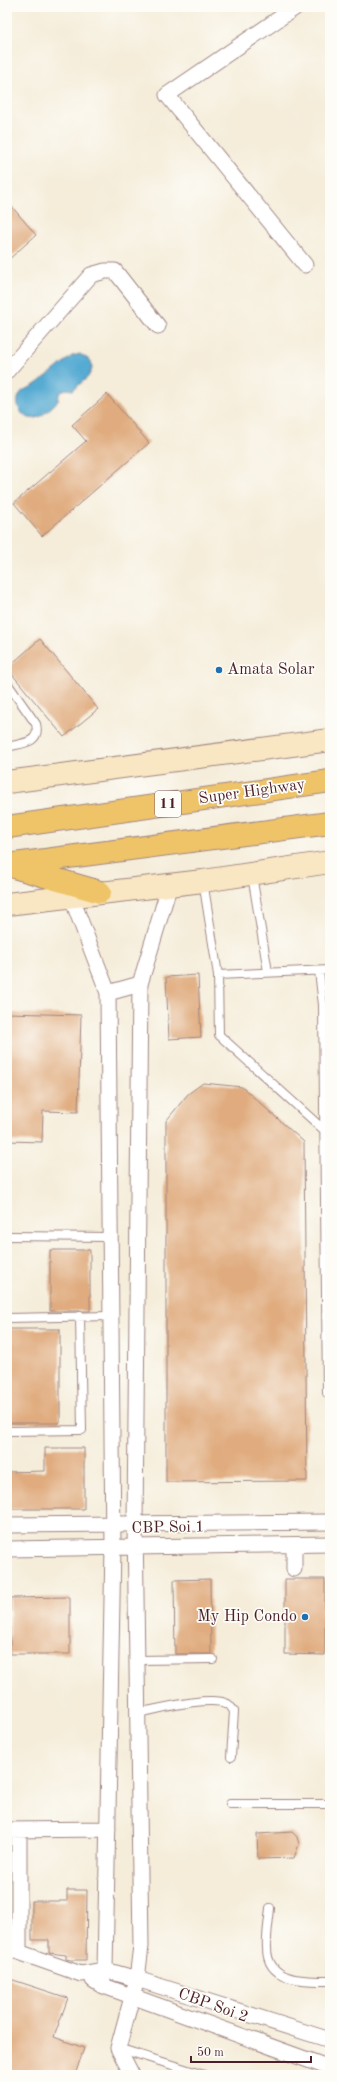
<svg xmlns="http://www.w3.org/2000/svg" width="337" height="2082" font-family="'Old Standard TT',serif">
	<style>
		.water { fill: #57abd3; stroke: #50657f }
		.building { fill: #e0ac7f }
		.lines { fill: none; stroke-linecap: round; stroke-linejoin: round }
		.lane-casing { stroke: #a08682; stroke-width: 10 }
		.street-casing { stroke: #a08682; stroke-width: 17 }
		.secondary-casing { stroke: #a08682; stroke-width: 24 }
		.highway-casing { stroke: #a08682; stroke-width: 24 }
		.lane { stroke: #fff; stroke-width: 8 }
		.street { stroke: #fff; stroke-width: 15 }
		.secondary { stroke: #f9e7c3; stroke-width: 22 }
		.highway { stroke: #efc469; stroke-width: 22 }
		.poi-dot { fill: #1f6fb2; stroke: #fdfcf7; stroke-width: 1.5 }
		.labels { text-anchor: middle; dominant-baseline: central; stroke-width: 3.5; stroke-linejoin: round; paint-order: stroke }
		.shield { fill: #fdfcf7; stroke: #806168; stroke-width: 1 }
		.shield-label { font-size: 15px; font-weight: bold; fill: #4a1f2b }
		.poi-label { font-size: 16px; fill: #4a1f2b; stroke: #fdfcf7; text-anchor: start }
		.street-label { font-size: 16px; fill: #4a1f2b; stroke: #fdfcf7 }
	</style>
	<rect width="100%" height="100%" fill="#fdfcf7"/>
	<filter id="ink" filterUnits="userSpaceOnUse"><feTurbulence type="fractalNoise" baseFrequency=".025" numOctaves="2"/><feDisplacementMap in="SourceGraphic" scale="8" xChannelSelector="R" yChannelSelector="G"/><feConvolveMatrix kernelMatrix="1 2 1 2 8 2 1 2 1" color-interpolation-filters="sRGB"/></filter>
	<filter id="wash" filterUnits="userSpaceOnUse"><feTurbulence type="fractalNoise" baseFrequency=".012" numOctaves="4" result="noise"/><feDisplacementMap in="SourceGraphic" scale="16" xChannelSelector="R" yChannelSelector="G"/><feGaussianBlur stdDeviation="0.9" result="paint"/><feColorMatrix in="noise" values="0 0 0 0 0 0 0 0 0 0 0 0 0 0 0 0 0 1.4 0 .05"/><feComposite in="paint" operator="in"/></filter>
	<g filter="url(#wash)">
		<rect width="100%" height="100%" fill="#f5edda"/>
		<path class="water" d="M80,354L91,361L92,369L88,377L73,390L65,389L59,394L58,401C52,406 44,416 36,418C23,421 13,405 20,394C23,389 28,389 33,386C47,377 59,366 72,356Z"/>
		<g id="blocks">
			<path class="building" d="M7,201L36,235L7,261Z
				M107,394L149,443L42,536L14,503L86,441L72,425Z
				M40,639L98,709L64,737L7,668Z
				M198,975L201,1037L169,1039L166,977Z
				M7,1013L81,1015L78,1112L43,1111L42,1142L7,1141Z
				M203,1083L242,1087L304,1142L307,1481L166,1482V1121L188,1094Z
				M50,1250H90V1311H50Z
				M7,1329H60V1423H7Z
				M45,1448H84V1509H7V1472L45,1471Z
				M210,1579L211,1654H175L174,1580Z
				M285,1579H325V1655L285,1654Z
				M70,1597V1654H10V1598Z
				M292,1832L297,1837L299,1844L294,1858L258,1859L257,1834Z
				M67,1890H87L86,1960H70L66,1959V1955L49,1953V1940H32V1901H67Z
				M7,1978L68,1998L54,2037L84,2048L75,2075H14L7,2072Z"/>
		</g>
	</g>
	<g filter="url(#ink)">
		<use href="#blocks" fill-opacity="0" stroke="#a08682" stroke-width="1"/>
		<g class="lines">
			<g class="lane-casing">
				<path id="lane" d="M7,683L36,724C41,744 21,743 7,747
					M252,875L268,972
					M203,881L218,975L219,1035L324,1130
					M319,971L323,1005L327,1393H330
					M218,975L330,970
					M7,1236L110,1237
					M7,1318L111,1316
					M7,1431L82,1430L80,1316
					M138,1660L213,1659
					M138,1713C158,1709 210,1695 228,1704C230,1705 232,1709 234,1711L231,1757
					M230,1804H330
					M270,1908C269,1921 266,1935 267,1948C267,1983 306,1981 330,1981
					M118,2048L204,2075"/>
			</g>
			<g class="street-casing">
				<path id="street" d="M296,7L167,95L305,265
					M7,371L91,275L105,271H115L158,326
					M71,896L108,993L113,1547L105,1970L101,1985
					M108,993L140,984
					M7,1525L330,1522
					M294,1545V1569
					M7,1549L330,1544
					M7,1830L108,1829
					M19,1830V1952
					M7,1948L81,1974L105,1970L137,1979L330,2040
					M93,1980L101,1985L330,2068
					M132,2075L118,2048L137,1979L141,1946L135,1524L140,984L170,884"/>
			</g>
			<g class="secondary-casing">
				<path id="secondary" d="M7,782L330,740
					M7,904L203,881L330,862"/>
			</g>
			<g class="highway-casing">
				<path id="highway" d="M7,827L330,781
					M7,865L330,823
					M17,868L100,892"/>
			</g>
			<use href="#lane" class="lane"/>
			<use href="#street" class="street"/>
			<use href="#secondary" class="secondary"/>
			<use href="#highway" class="highway"/>
		</g>
	</g>
	<g class="poi-dot">
		<circle cx="219" cy="670" r="4"/>
		<circle cx="305" cy="1617" r="4"/>
	</g>
	<g class="labels">
		<rect class="shield" x="155" y="791" width="26" height="26" rx="3"/>
		<g class="shield-label">
			<text x="168" y="804">11</text>
		</g>
		<g class="poi-label">
			<text x="227" y="670">Amata Solar</text>
			<text x="297" y="1617" text-anchor="end">My Hip Condo</text>
		</g>
		<g class="street-label">
			<text transform="translate(252 792) rotate(-8)">Super Highway</text>
			<text transform="translate(168 1528) rotate(-1)">CBP Soi 1</text>
			<text transform="translate(213 2006) rotate(20)">CBP Soi 2</text>
		</g>
	</g>
	<rect width="337" height="2082" fill="none" stroke="#fdfcf7" stroke-width="24"/>
	<path d="M191 2056v6h120v-6" fill="none" stroke="#4a1f2b" stroke-width="2"/>
	<text x="197" y="2056" font-size="12" fill="#4a1f2b" stroke="#fdfcf7" stroke-width="3" paint-order="stroke">50 m</text>
</svg>
